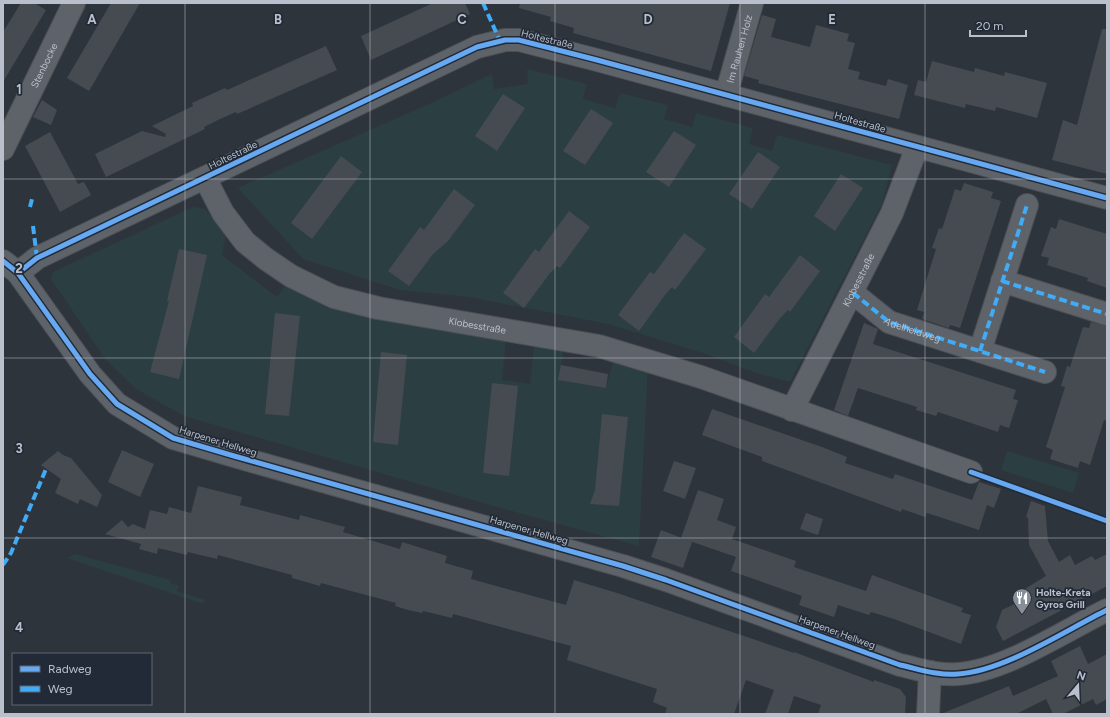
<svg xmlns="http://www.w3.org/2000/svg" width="1110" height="717" font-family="Figtree,sans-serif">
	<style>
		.green { fill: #2b3e41 }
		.building { fill: #464b51 }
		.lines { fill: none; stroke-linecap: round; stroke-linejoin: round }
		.minor-casing { stroke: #4c5056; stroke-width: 24 }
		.tertiary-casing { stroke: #4c5056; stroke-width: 24 }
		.minor { stroke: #5e6269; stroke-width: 22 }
		.tertiary { stroke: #5e6269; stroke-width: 22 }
		.quiet { stroke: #42abf6; stroke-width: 4; stroke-dasharray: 8 4; stroke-linecap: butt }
		.cycleway-casing { stroke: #212a36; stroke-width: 8 }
		.cycleway { stroke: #66a8f1; stroke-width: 5 }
		.grid { fill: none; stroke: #b9c0cb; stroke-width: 1; stroke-opacity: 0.55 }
		.labels { text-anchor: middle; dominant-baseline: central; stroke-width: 3.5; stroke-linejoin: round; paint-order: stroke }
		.street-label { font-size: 10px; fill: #b9c0cb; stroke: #212a36 }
		.poi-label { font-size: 10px; font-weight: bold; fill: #b9c0cb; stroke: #212a36; text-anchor: start }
		.grid-label { font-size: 13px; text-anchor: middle; font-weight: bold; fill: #b9c0cb; stroke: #212a36; stroke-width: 3.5; stroke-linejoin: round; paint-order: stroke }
	</style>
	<rect width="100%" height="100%" fill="#2e343b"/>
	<path class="green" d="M527,69L587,84L583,99L615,108L620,93L668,105L664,119L692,127L696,113L753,128L749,144L772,151L777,135L892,165L882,204L790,382L756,373L706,354L608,324L469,297L400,290L303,259L238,188L431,103L492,74L494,89L528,84Z
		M193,207L205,209L226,234L222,255L277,297L286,285L506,340L502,380L530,384L534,345L564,348L559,380L606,388L614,358L648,366L639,546L504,509L184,416L136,389L105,359L51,279L53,272Z
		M1007,451L1079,473L1073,493L1001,470Z
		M75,554L171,580L170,583L179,586L177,591L205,600L203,604L67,558Z"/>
	<path class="building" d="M21,3H34L46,10L3,82V32Z
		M111,3H140L89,91L67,78Z
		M433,3H465L470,14L371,60L361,36Z
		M520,3H730L711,71L573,33L574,28L550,21L551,17L519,8Z
		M762,15L776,19L771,37L810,47L816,25L849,34L847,41L855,43L848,69L860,72L858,79L886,86L888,79L908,85L899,119L758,83L759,80L744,76Z
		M1102,29H1107V174L1052,160L1063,120L1077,125Z
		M326,46L337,70L237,114L236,112L220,119L204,127L205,129L106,177L95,154L142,131L165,137L166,134L152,126L193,106L192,103L225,88L227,90Z
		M932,61L974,72L975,68L1004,76L1005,72L1047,83L1037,118L996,107L995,111L966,104L965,108L914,95L918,80L926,82Z
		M503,94L525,108L497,151L475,136Z
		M42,100L57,110L51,125L33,117Z
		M591,109L613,123L585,165L563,151Z
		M674,131L696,145L669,187L646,172Z
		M50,132L78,184L84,182L91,195L60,212L25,146Z
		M758,152L780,167L752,209L729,194Z
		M341,156L362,172L312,239L291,223Z
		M841,174L863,188L835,231L814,216Z
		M964,183L993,192L991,198L1001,201L960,328L950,325L949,328L922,319L924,312L917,310L936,249L932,248L939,228L942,229L955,189L961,191Z
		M454,189L475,205L448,241L433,254L409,286L388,271L420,227L424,230Z
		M569,211L590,227L560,268L557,266L550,273L524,308L503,293L535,249L539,252Z
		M1059,219L1107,234V288L1087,281L1088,278L1047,265L1049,258L1041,256L1051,227L1056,229Z
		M684,233L706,249L675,290L672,287L665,295L639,331L618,315L650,272L654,274Z
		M179,249L207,255L179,379L150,372L169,301H167Z
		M800,255L820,271L790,312L788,310L781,317L754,353L734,337L765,294L769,297Z
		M275,313L300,316L289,416L265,414Z
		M1091,322L1107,326V421L1104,420L1090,465L1080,461L1078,468L1050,459L1053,450L1046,447L1065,387L1061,386L1067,366L1070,367L1083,327L1089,328Z
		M864,323L878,329L873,344L1016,390L1013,399L1018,400L1009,428L1000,425L998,432L938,412L936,416L916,410L917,407L858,388L848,416L834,410Z
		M381,352L407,355L398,445L373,442Z
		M561,365L608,374L606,388L558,380Z
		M492,383L518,386L509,476L483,473Z
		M712,409L822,447L847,457L845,463L893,479L895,474L972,500L979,482L1001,489L994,508L987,505L979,530L927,513L925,517L902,509L901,512L762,461V457L702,435Z
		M602,414L628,417L619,506L590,504L595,490Z
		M122,450L154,464L140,497L108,482Z
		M58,451L63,455L71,458L102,495L97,507L80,499L78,504L55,493L61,479L41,465Z
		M674,461L696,468L685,499L663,491Z
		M198,486L242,497L240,505L299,520L300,515L345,527L343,532L400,549L402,542L447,556L445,563L473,571L471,579L566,605L574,580L617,593L794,653V652L874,682V680L900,689L906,697L905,714H818L821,705L794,696L788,714H765L774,690L746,680L734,714H665L667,708L653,702L657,689L567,660L571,646L453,614L452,618L423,611L422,613L408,610L395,606L396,603L321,583L320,586L292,578V575L218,555L217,559L188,552L187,555L158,548L157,554L139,549L141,544L105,534L122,520L128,527L133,524L145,529L150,510L167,514L169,507L191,513Z
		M698,490L724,499L717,520L736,527L732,539L796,561L794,567L866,591L872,575L963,608L961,612L971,615L961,644L894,619L871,612L869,615L838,605L834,617L799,605L802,596L731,571L736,557L681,538Z
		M1031,501L1045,506L1048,541L1059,562L1070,555L1075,565L1092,556L1095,560L1107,554V586L1003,641L996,627L1002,610L1027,598L1023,590L1046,576L1029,545L1028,518L1026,517Z
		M806,513L823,519L818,535L800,529Z
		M661,530L692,542L683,568L651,557Z
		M1080,646L1088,664L1107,654V699L1096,705L1093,699L1063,714H1053L1046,699L1016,714H941L1009,686L1013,696L1058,676L1051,661Z"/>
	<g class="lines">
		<g class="minor-casing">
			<g id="minor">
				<path id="s1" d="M726,95L752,3"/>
				<path id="s2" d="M3,149L74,3"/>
				<path id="s3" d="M205,178L223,213L245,242L266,259L291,276L334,297L378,308L599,346L701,377L971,472"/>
				<path d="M18,273L37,258L477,47L505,40H519L597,60L1107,198"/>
				<path d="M1002,281L1107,314"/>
				<path id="s4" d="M853,293L889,322L1045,372"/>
				<path d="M980,351L1027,205"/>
				<path id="s5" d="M792,410L892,213L917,147"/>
				<path d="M928,714L930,672"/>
			</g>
		</g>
		<g class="tertiary-casing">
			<path id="tertiary" d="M3,261L18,273L90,374L117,404L173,438L234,456L623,566L666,580L900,665C919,669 938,676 958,674C1005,671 1064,631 1107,610"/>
		</g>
		<use href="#minor" class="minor"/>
		<use href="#tertiary" class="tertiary"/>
		<path class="quiet" d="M483,3L500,41
			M30,207L32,199
			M33,226L37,258
			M1002,281L1107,314
			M853,293L889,322L1045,372
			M980,351L1027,205
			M3,565L11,553L46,469"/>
		<g class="cycleway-casing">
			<path id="cycleway" d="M3,261L18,273L90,374L117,404L173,438L234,456L623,566L666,580L900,665C919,669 938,676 958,674C1005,671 1064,631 1107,610
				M18,273L37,258L477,47L505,40H519L597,60L1107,198
				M971,472L1107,521"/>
		</g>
		<use href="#cycleway" class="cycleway"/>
	</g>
	<path class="grid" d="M185,3V714M370,3V714M555,3V714M740,3V714M925,3V714M3,179H1107M3,358H1107M3,538H1107"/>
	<defs>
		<g id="restaurant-pin" transform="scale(1)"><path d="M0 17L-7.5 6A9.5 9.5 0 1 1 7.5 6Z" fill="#888f99" stroke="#212a36"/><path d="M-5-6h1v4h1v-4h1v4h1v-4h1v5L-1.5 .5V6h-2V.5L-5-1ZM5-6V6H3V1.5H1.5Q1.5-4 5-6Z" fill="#fff"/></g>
	</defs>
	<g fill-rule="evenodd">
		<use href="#restaurant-pin" x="1022" y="598"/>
	</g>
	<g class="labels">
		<g class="street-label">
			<text transform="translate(547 39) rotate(14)">Holtestraße</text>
			<text stroke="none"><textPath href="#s1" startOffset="48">Im Rauhen Holz</textPath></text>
			<text stroke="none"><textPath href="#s2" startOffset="93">Stenbocke</textPath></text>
			<text transform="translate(860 122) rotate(16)">Holtestraße</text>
			<text transform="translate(233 155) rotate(-26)">Holtestraße</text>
			<text stroke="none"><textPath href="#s5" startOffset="146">Klobesstraße</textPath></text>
			<text stroke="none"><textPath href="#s3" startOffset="327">Klobesstraße</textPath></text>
			<text stroke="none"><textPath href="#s4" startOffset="71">Adelheidweg</textPath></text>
			<text transform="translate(218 441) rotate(17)">Harpener Hellweg</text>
			<text transform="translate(529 530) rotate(16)">Harpener Hellweg</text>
			<text transform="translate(837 632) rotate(20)">Harpener Hellweg</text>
		</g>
		<g class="poi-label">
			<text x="1036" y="592">Holte-Kreta<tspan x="1036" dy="12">Gyros Grill</tspan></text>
		</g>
	</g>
	<g class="grid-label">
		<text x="92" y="24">A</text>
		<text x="278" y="24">B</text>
		<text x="462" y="24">C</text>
		<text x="648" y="24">D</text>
		<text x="832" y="24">E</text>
		<text x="19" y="94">1</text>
		<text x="19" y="273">2</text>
		<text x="19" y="453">3</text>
		<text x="19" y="632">4</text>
	</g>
	<rect width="1110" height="717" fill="none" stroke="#b9c0cb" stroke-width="8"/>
	<rect x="12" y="653" width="140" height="52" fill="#212a36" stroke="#5e6672"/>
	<rect x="20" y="666" width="20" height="6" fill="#66a8f1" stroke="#5e6672"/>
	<text x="48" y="673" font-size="12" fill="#b9c0cb">Radweg</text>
	<rect x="20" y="686" width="20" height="6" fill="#42abf6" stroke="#5e6672"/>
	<text x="48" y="693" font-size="12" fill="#b9c0cb">Weg</text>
	<g transform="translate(1078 685) rotate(19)" stroke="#212a36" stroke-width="3" paint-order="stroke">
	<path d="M0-3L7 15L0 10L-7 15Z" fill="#b9c0cb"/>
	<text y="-6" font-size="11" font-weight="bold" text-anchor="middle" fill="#b9c0cb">N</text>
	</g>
	<path d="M970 30v6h56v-6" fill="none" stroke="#b9c0cb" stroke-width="2"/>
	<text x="976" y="30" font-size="12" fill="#b9c0cb" stroke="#212a36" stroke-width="3" paint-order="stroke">20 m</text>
</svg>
